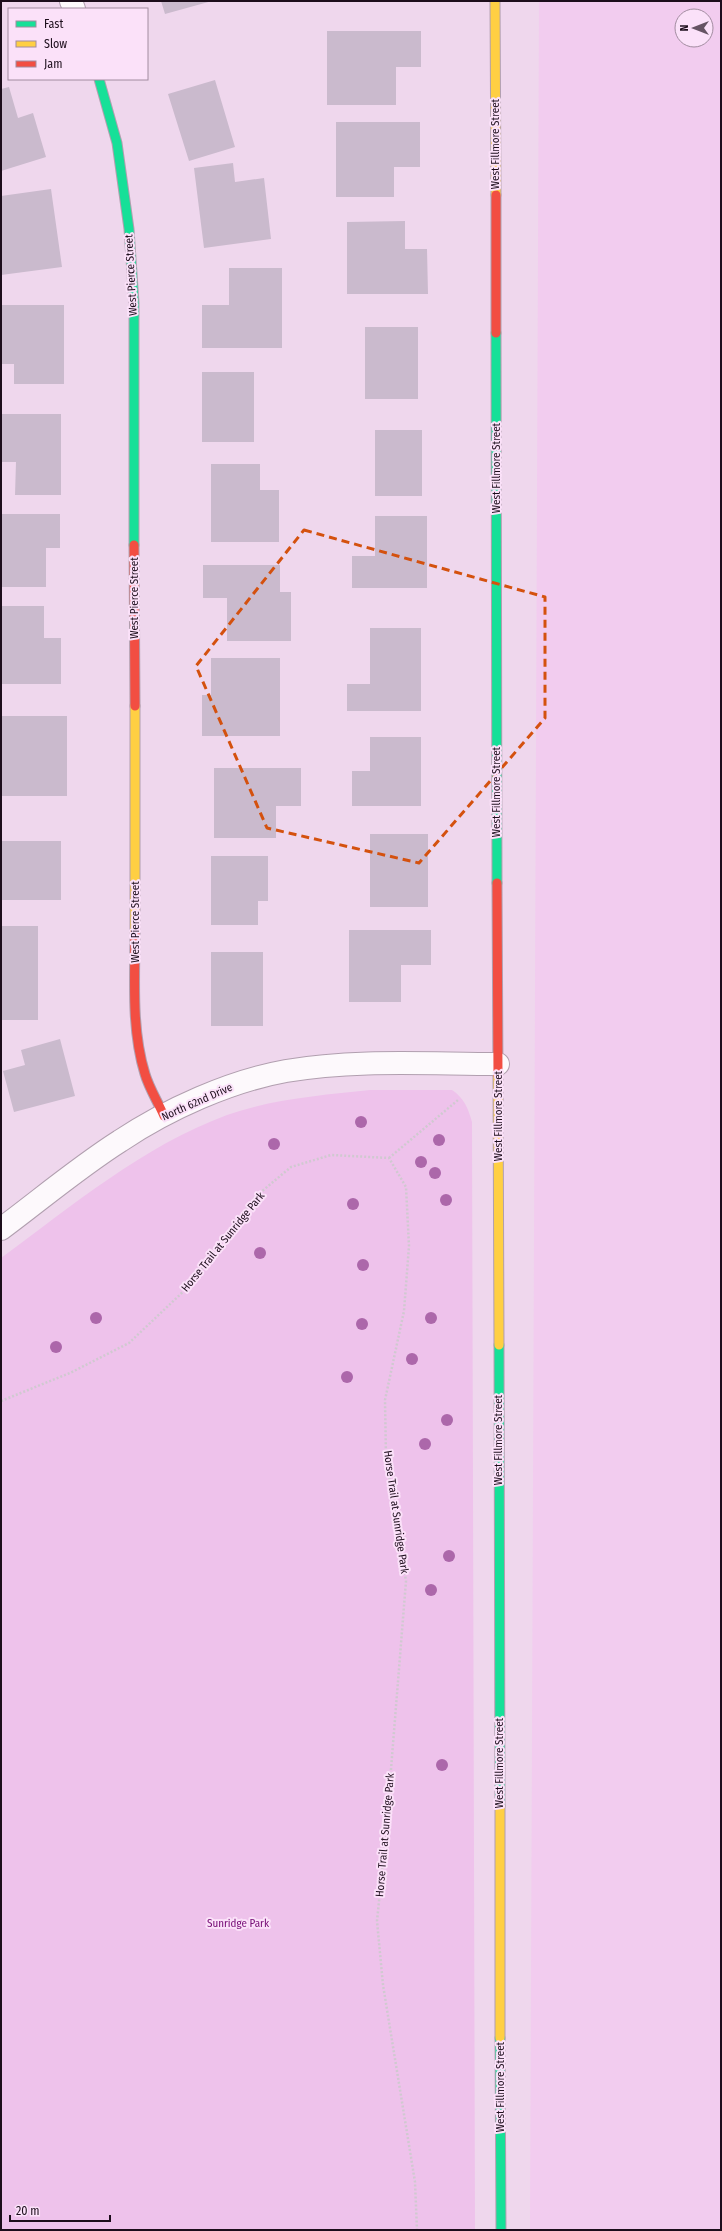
<svg xmlns="http://www.w3.org/2000/svg" width="722" height="2231" font-family="'Fira Sans Condensed',sans-serif">
	<style>
		.built { fill: #f2ccef; fill-rule: evenodd }
		.green { fill: #eec2eb }
		.building { fill: #cabacd }
		.lines { fill: none; stroke-linecap: round; stroke-linejoin: round }
		.street-casing { stroke: #b19faf; stroke-width: 24 }
		.fast-casing { stroke: #b19faf; stroke-width: 11 }
		.slow-casing { stroke: #b19faf; stroke-width: 11 }
		.jam-casing { stroke: #b19faf; stroke-width: 11 }
		.path { stroke: #d0c9d0; stroke-width: 2.5; stroke-dasharray: 2 2; stroke-linecap: butt }
		.street { stroke: #fdf9fc; stroke-width: 22 }
		.fast { stroke: #16e098; stroke-width: 9 }
		.slow { stroke: #ffcf43; stroke-width: 9 }
		.jam { stroke: #f24e42; stroke-width: 9 }
		.tree { fill: #ac67aa }
		.marked { fill: none; stroke: #d4510e; stroke-width: 3; stroke-dasharray: 8 5; stroke-linejoin: round }
		.labels { text-anchor: middle; dominant-baseline: central; stroke-width: 4; stroke-linejoin: round; paint-order: stroke }
		.street-label { font-size: 11px; fill: #1c0d1b; stroke: #fbe1f9 }
		.park-label { font-size: 11px; fill: #750b74; stroke: #fbe1f9 }
	</style>
	<rect width="100%" height="100%" fill="#efd7ed"/>
	<path class="built" d="M539,1H721V2230H530ZM682,16H706V40H682Z"/>
	<path class="green" d="M370,1090H452C464,1098 468,1108 472,1122L475,2230H1V1258C72,1206 143,1146 227,1115C272,1099 323,1095 370,1090Z"/>
	<path class="building" d="M161,1H212L165,14Z
		M327,31H421V67H396V105H327Z
		M215,80L235,147L189,161L168,94Z
		M9,87L18,118L33,113L46,157L1,171V89Z
		M336,122H420V167H394V197H336Z
		M233,163L235,182L264,178L271,239L204,248L194,168Z
		M51,189L62,267L1,275V196Z
		M405,221V249H427L428,294H347V222Z
		M229,268H282V348H202V305H229Z
		M1,305H64V384H14V364H1Z
		M365,327H418V399H365Z
		M202,372H254V442H202Z
		M1,414H61V495H15L16,462H1Z
		M375,430H422V496H375Z
		M211,464H260V490H279V542H211Z
		M1,514H60V548H46V587H1Z
		M375,516H427V588H352V556H375Z
		M203,565H280V592H291V641H227V598H203Z
		M1,606H44V638H61V684H1Z
		M370,628H421V711H347V684H370Z
		M211,658H280V736H202V695H211Z
		M1,716H67V796H1Z
		M370,737H421V806H352V771H370Z
		M214,768H301V806H276V838H214Z
		M370,834H428V907H370Z
		M1,841H61V900H1Z
		M211,856H268V901H258V925H211Z
		M1,926H38V1020H1Z
		M349,930H431V965H401V1002H349Z
		M211,952H263V1026H211Z
		M60,1039L75,1096L14,1112L3,1071L25,1065L21,1050Z"/>
	<g class="lines">
		<g class="street-casing">
			<path id="street" d="M71,1L74,9
				M1,1229C40,1200 79,1167 120,1141C168,1109 230,1081 286,1071C355,1059 428,1064 498,1064"/>
		</g>
		<g class="fast-casing">
			<path id="fast" d="M99,79L117,143L129,229L134,303V545
				M496,333L497,883
				M499,1345L500,1806
				M500,2038L501,2230"/>
		</g>
		<g class="slow-casing">
			<path id="slow" d="M495,1L496,195
				M135,706V932
				M498,1075L499,1345
				M500,1806V2038"/>
		</g>
		<g class="jam-casing">
			<path id="jam" d="M496,195V333
				M134,545L135,706
				M497,883L498,1075
				M135,932C135,978 131,1029 145,1074C149,1088 158,1102 164,1116"/>
		</g>
		<path class="path" d="M389,1158L458,1100
			M1,1401L70,1373L129,1343L187,1288L255,1197L291,1167L331,1155L389,1158L406,1187L409,1246L404,1311L385,1400L386,1458L406,1581L386,1832L377,1921L383,1985L415,2182L417,2230"/>
		<use href="#street" class="street"/>
		<use href="#fast" class="fast"/>
		<use href="#slow" class="slow"/>
		<use href="#jam" class="jam"/>
	</g>
	<g class="tree">
		<circle cx="361" cy="1122" r="6"/>
		<circle cx="439" cy="1140" r="6"/>
		<circle cx="274" cy="1144" r="6"/>
		<circle cx="421" cy="1162" r="6"/>
		<circle cx="435" cy="1173" r="6"/>
		<circle cx="446" cy="1200" r="6"/>
		<circle cx="353" cy="1204" r="6"/>
		<circle cx="260" cy="1253" r="6"/>
		<circle cx="363" cy="1265" r="6"/>
		<circle cx="96" cy="1318" r="6"/>
		<circle cx="431" cy="1318" r="6"/>
		<circle cx="362" cy="1324" r="6"/>
		<circle cx="56" cy="1347" r="6"/>
		<circle cx="412" cy="1359" r="6"/>
		<circle cx="347" cy="1377" r="6"/>
		<circle cx="447" cy="1420" r="6"/>
		<circle cx="425" cy="1444" r="6"/>
		<circle cx="449" cy="1556" r="6"/>
		<circle cx="431" cy="1590" r="6"/>
		<circle cx="442" cy="1765" r="6"/>
	</g>
	<path class="marked" d="M304,530L545,597V718L419,863L267,828L196,666Z"/>
	<g class="labels">
		<g class="street-label">
			<text transform="translate(495 144) rotate(-90)">West Fillmore Street</text>
			<text transform="translate(131 275) rotate(-93)">West Pierce Street</text>
			<text transform="translate(496 468) rotate(-90)">West Fillmore Street</text>
			<text transform="translate(134 598) rotate(-90)">West Pierce Street</text>
			<text transform="translate(496 792) rotate(-90)">West Fillmore Street</text>
			<text transform="translate(135 922) rotate(-90)">West Pierce Street</text>
			<text transform="translate(197 1102) rotate(-24)">North 62nd Drive</text>
			<text transform="translate(498 1116) rotate(-90)">West Fillmore Street</text>
			<text transform="translate(223 1242) rotate(-51)">Horse Trail at Sunridge Park</text>
			<text transform="translate(498 1440) rotate(-90)">West Fillmore Street</text>
			<text transform="translate(396 1512) rotate(82)">Horse Trail at Sunridge Park</text>
			<text transform="translate(499 1763) rotate(-90)">West Fillmore Street</text>
			<text transform="translate(385 1835) rotate(-85)">Horse Trail at Sunridge Park</text>
			<text transform="translate(500 2087) rotate(-90)">West Fillmore Street</text>
		</g>
		<g class="park-label">
			<text x="238" y="1923">Sunridge Park</text>
		</g>
	</g>
	<rect width="722" height="2231" fill="none" stroke="#1c0d1b" stroke-width="4"/>
	<rect x="8" y="8" width="140" height="72" fill="#fbe1f9" stroke="#a28ca0"/>
	<rect x="16" y="21" width="20" height="6" fill="#16e098" stroke="#a28ca0"/>
	<text x="44" y="28" font-size="12" fill="#1c0d1b">Fast</text>
	<rect x="16" y="41" width="20" height="6" fill="#ffcf43" stroke="#a28ca0"/>
	<text x="44" y="48" font-size="12" fill="#1c0d1b">Slow</text>
	<rect x="16" y="61" width="20" height="6" fill="#f24e42" stroke="#a28ca0"/>
	<text x="44" y="68" font-size="12" fill="#1c0d1b">Jam</text>
	<g transform="translate(694 28) rotate(270)"><circle r="19" fill="#fbe1f9" stroke="#a28ca0"/>
	<path d="M0-3L7 15L0 10L-7 15Z" fill="#665464"/>
	<text y="-6" font-size="11" font-weight="bold" text-anchor="middle" fill="#1c0d1b">N</text>
	</g>
	<path d="M10 2215v6h100v-6" fill="none" stroke="#1c0d1b" stroke-width="2"/>
	<text x="16" y="2215" font-size="12" fill="#1c0d1b" stroke="#fbe1f9" stroke-width="3" paint-order="stroke">20 m</text>
</svg>
